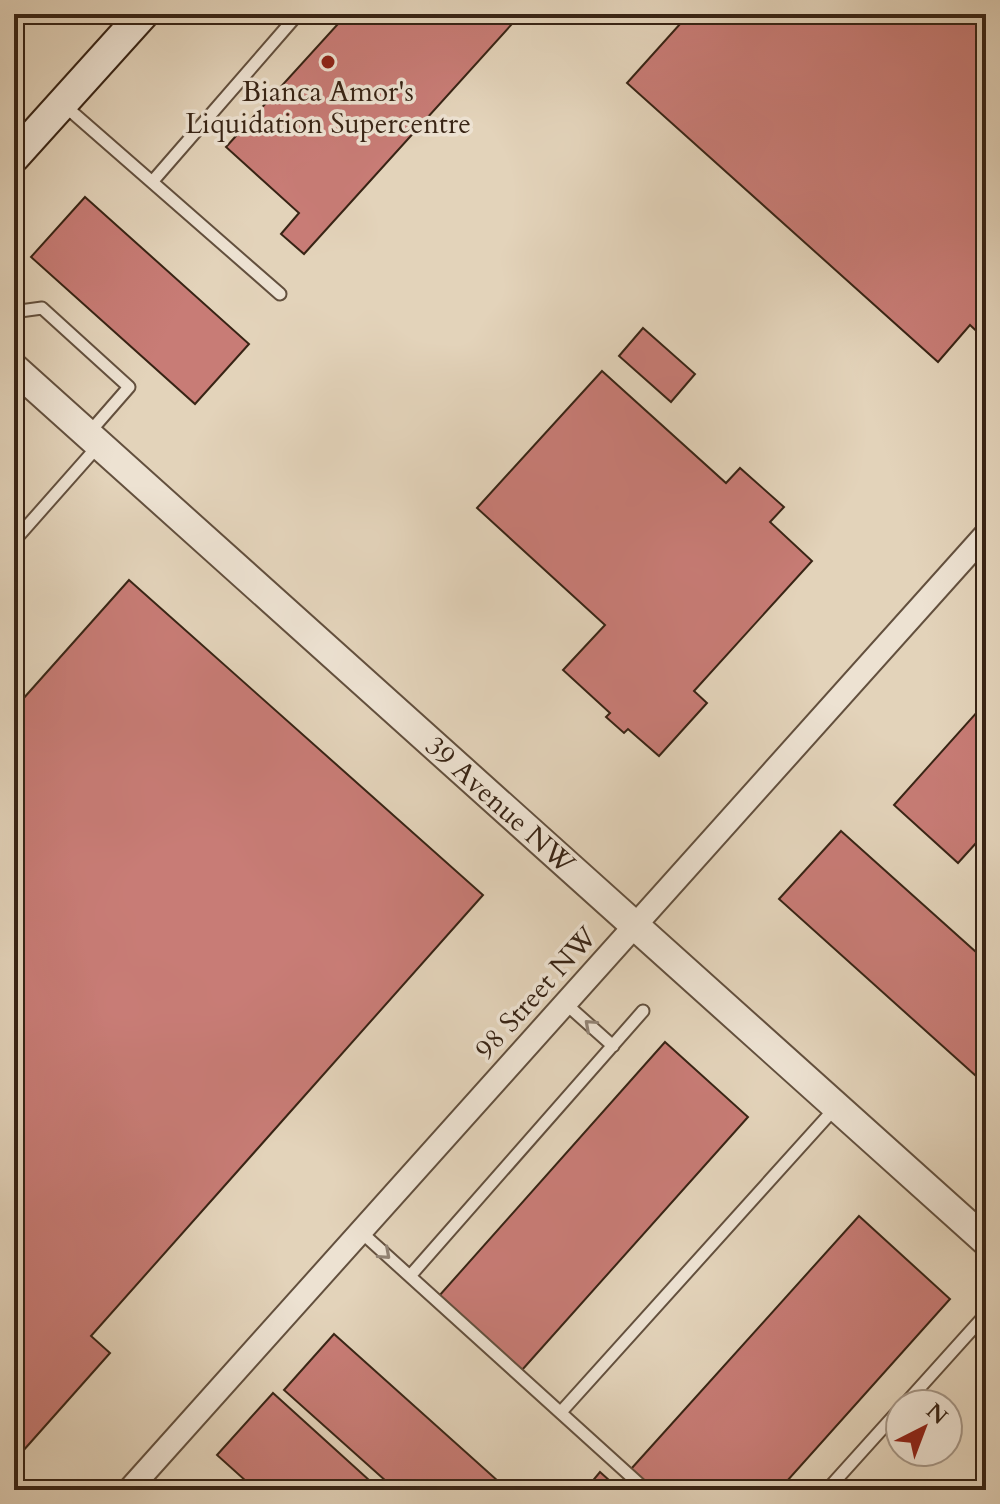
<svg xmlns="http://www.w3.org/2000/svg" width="1000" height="1504" font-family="Cardo,serif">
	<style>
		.building { fill: #c87c76; stroke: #382415; stroke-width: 2 }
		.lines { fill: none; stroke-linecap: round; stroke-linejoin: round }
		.service-casing { stroke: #63503e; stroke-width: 15 }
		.minor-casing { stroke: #63503e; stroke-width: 26 }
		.tertiary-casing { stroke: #63503e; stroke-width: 32 }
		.secondary-casing { stroke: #382415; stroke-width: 34 }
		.service { stroke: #ede2d2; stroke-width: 11 }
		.minor { stroke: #ede2d2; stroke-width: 22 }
		.tertiary { stroke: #ede2d2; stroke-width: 28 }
		.secondary { stroke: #ede2d2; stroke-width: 30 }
		.oneway { stroke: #928374 }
		.poi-dot { fill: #8f2418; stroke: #ede2d2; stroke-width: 3 }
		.labels { text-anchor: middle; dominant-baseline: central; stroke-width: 7; stroke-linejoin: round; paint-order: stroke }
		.poi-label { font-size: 28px; fill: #382415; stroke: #ede2d2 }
		.street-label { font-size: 28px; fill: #382415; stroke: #ede2d2 }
	</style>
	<rect width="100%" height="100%" fill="#e3d3ba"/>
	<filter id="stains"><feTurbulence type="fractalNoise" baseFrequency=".0025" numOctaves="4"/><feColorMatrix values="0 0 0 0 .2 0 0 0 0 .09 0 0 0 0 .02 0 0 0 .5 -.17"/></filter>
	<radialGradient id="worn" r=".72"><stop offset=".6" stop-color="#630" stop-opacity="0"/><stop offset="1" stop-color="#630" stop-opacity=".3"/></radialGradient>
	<path class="building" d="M347,14H521L304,254L281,234L299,213L226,147Z
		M689,14H986V340L970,325L938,362L627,83Z
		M85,197L249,344L195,404L31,257Z
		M643,328L695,374L671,402L619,356Z
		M602,371L726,483L740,468L784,507L770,522L812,561L694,691L707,703L659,756L628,729L624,733L606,717L610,713L563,670L605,625L477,508Z
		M129,580L483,895L91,1336L110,1353L14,1461V709Z
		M986,702V832L958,863L894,805Z
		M841,831L986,961V1085L779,899Z
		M665,1042L748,1117L522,1370L439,1296Z
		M859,1216L950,1299L779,1490H655L631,1469Z
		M334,1334L508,1490H396L284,1390Z
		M273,1393L380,1490H256L217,1455Z
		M600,1472L620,1490H585Z"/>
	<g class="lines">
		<g class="service-casing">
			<path id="service" d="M65,106L152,182
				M280,294L152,182L298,14
				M14,317L20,311L42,308L129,387L88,434
				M14,541L98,446
				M566,1004L613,1046
				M361,1232L646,1490
				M410,1276L643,1011
				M905,1404L986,1314
				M561,1412L836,1107
				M827,1490L900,1409"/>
		</g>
		<g class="minor-casing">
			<path id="minor" d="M129,1490L986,534"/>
		</g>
		<g class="tertiary-casing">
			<path id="tertiary" d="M14,368L986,1241"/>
		</g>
		<g class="secondary-casing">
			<path id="secondary" d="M14,157L143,14"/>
		</g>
		<use href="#service" class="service"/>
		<use href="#minor" class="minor"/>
		<use href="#tertiary" class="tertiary"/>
		<use href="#secondary" class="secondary"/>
	</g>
	<defs><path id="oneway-chevron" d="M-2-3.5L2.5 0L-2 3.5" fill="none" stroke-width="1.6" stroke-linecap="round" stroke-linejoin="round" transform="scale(2)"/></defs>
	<g class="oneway">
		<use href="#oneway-chevron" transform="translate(590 1025) rotate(-138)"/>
		<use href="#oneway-chevron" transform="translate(385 1254) rotate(42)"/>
	</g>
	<circle class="poi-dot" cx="328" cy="62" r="8"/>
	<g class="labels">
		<g class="poi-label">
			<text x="328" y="92">Bianca Amor's<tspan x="328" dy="32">Liquidation Supercentre</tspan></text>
		</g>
		<g class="street-label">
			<text transform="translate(500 805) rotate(42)">39 Avenue NW</text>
			<text transform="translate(536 993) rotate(-48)">98 Street NW</text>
		</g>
	</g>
	<rect width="1000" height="1504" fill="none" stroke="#e3d3ba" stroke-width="48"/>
	<rect x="16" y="16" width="968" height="1472" fill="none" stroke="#382415" stroke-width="4"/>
	<rect x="24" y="24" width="952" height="1456" fill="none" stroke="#382415" stroke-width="2"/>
	<g transform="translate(924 1428) rotate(42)"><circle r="38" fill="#ede2d2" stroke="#a59686" stroke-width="2"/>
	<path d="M0-6L14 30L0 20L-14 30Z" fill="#8f2418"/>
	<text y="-12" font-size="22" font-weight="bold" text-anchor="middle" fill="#382415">N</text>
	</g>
	<rect width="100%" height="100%" filter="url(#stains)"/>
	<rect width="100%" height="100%" fill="url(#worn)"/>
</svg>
